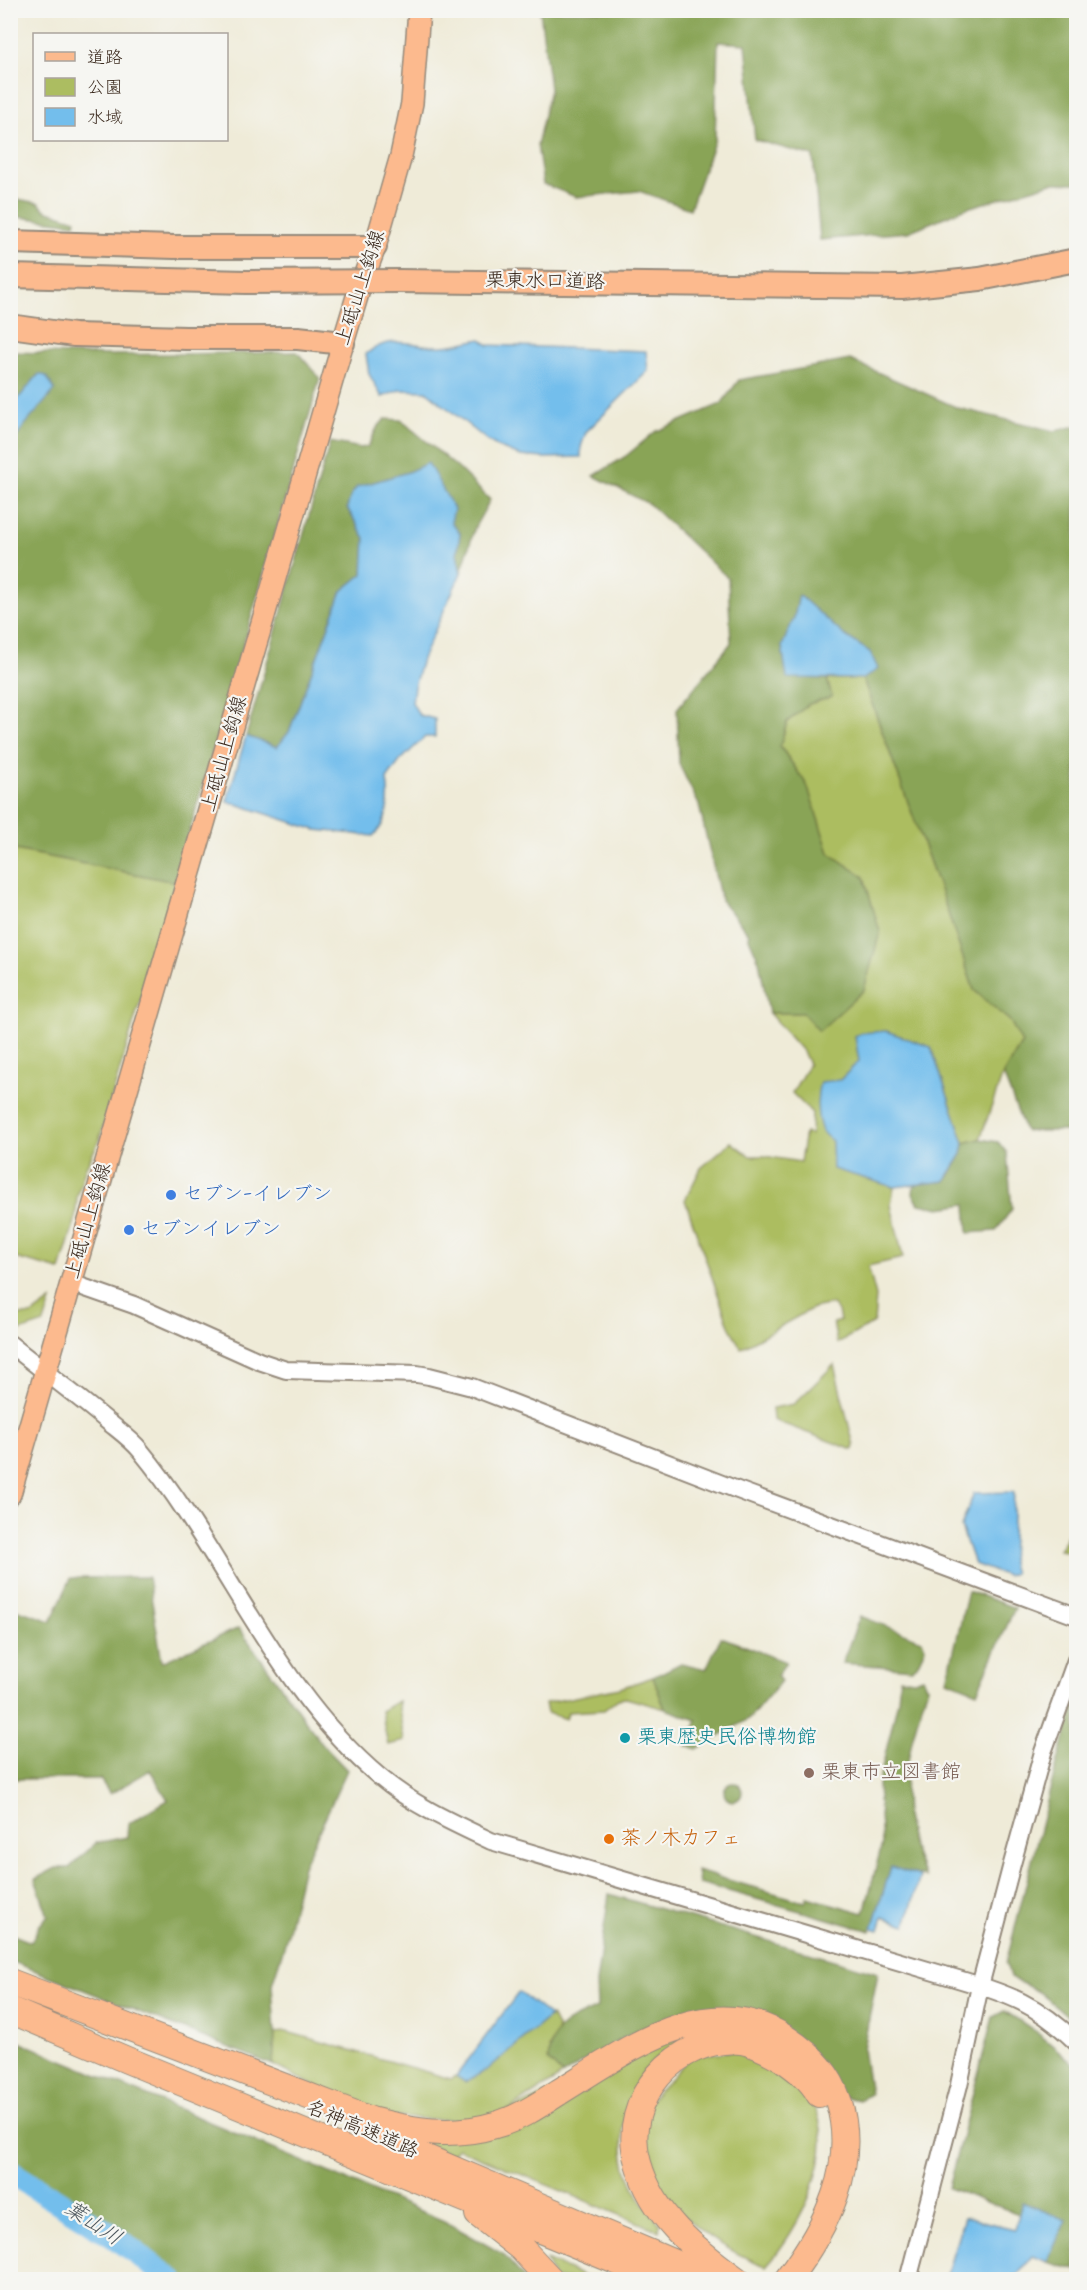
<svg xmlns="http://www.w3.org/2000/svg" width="1087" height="2290" font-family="Kalam,'Klee One',sans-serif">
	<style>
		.green { fill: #acbd61; stroke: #747440; stroke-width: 1.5 }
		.forest { fill: #89a457; stroke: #62673a; stroke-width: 1.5 }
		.water { fill: #73beec; stroke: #577485; stroke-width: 1.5 }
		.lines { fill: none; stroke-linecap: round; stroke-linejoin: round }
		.river { stroke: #73beec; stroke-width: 24 }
		.tertiary-casing { stroke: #958a7b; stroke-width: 20 }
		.primary-casing { stroke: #958a7b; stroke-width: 24 }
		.trunk-casing { stroke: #958a7b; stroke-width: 26 }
		.motorway-casing { stroke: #958a7b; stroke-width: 28 }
		.tertiary { stroke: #fff; stroke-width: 16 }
		.primary { stroke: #fcba8e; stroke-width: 21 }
		.trunk { stroke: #fcba8e; stroke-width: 22 }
		.motorway { stroke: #fcba8e; stroke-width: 26 }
		.trunk-bridge-casing { stroke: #958a7b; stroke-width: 26; stroke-linecap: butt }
		.trunk-bridge { stroke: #fcba8e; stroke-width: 22 }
		.shop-dot { fill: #3f7fe0; stroke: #f6f6f2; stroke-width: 2 }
		.culture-dot { fill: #0f9aa8; stroke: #f6f6f2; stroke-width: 2 }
		.education-dot { fill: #8d6e63; stroke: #f6f6f2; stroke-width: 2 }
		.food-dot { fill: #e8710a; stroke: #f6f6f2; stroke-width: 2 }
		.labels { text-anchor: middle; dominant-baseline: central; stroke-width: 4.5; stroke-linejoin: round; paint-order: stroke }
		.street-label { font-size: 20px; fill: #3b2a1e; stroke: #f6f6f2 }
		.shop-label { font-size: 20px; fill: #366cbe; stroke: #f6f6f2; text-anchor: start }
		.culture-label { font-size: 20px; fill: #0d838f; stroke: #f6f6f2; text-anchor: start }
		.education-label { font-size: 20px; fill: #785e54; stroke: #f6f6f2; text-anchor: start }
		.food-label { font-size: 20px; fill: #c56008; stroke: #f6f6f2; text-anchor: start }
		.water-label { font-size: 21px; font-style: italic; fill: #4c565c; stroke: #f6f6f2 }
	</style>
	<rect width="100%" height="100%" fill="#f6f6f2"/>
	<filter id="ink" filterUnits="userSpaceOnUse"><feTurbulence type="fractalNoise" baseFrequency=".0167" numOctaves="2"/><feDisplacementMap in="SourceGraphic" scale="12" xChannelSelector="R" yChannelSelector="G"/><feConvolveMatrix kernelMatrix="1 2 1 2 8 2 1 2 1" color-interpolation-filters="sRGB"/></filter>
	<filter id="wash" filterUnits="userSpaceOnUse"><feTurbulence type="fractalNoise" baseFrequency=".008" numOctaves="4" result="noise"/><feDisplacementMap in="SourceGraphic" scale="24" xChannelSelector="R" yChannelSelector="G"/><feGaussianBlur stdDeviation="1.35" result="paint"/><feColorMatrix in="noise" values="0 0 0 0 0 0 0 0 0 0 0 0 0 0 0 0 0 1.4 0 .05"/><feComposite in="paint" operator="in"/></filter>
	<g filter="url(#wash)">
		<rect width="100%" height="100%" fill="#efebd8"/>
		<path class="green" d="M827,679H863L942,895L974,990L1010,1021L1022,1043L1003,1074L980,1139L964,1143L931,1047L886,1031L855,1036L859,1061L840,1080L832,1141L833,1169L894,1187L891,1205L903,1258L868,1266L876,1296L874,1323L837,1343L833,1323L840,1321L838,1311L832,1304L813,1308L741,1348L729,1326L685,1200L701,1168L731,1142L750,1156H764L800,1162L805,1133L811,1135L812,1113L792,1093L809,1064L803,1052L769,1013H803L864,877L829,853L807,785L780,746L787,722L809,704L832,697Z
			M10,849L175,882L99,1141L85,1169L77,1197L75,1221L60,1270L11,1257Z
			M51,1301L44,1323L14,1333L11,1330V1315H31Z
			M834,1365L854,1446L853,1450L773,1420L772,1408L794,1404Z
			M1076,1526V1553L1059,1550L1072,1528Z
			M653,1677L665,1709L626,1698L618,1699L604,1710L568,1712L566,1719L547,1713L545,1703L620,1688Z
			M398,1701L404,1741L388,1745L381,1711Z
			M551,2015L558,2029L549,2049L563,2075L510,2109L474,2121L392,2117L336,2097L273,2065L275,2033L287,2032L451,2079L456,2076L465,2082L487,2070Z
			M720,2028C703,2035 683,2040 668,2050C627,2075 613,2134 629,2177C636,2195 648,2209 660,2224L659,2231L457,2148L452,2155L418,2140L450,2139L637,2050Z
			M741,2050C753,2055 768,2058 779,2065C787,2069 792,2079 798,2085C802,2091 809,2096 812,2103C841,2151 799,2230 766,2266C719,2249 655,2206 647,2151C645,2136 646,2120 646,2105L691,2056Z
			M546,2260L590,2279H554Z"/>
		<path class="forest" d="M540,11H1076V183H1052L964,209L908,232L820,240L813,156L755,140L746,44L718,42L715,139L690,209L639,191L576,197L543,184L537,145L550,89Z
			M11,198L39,203L45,210L76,220L75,224L11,216Z
			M11,352L109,355L297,352L320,378L175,882L11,849V446L24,426L39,374L11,407Z
			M850,360L958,408L1054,431L1076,426V1131H1025L1003,1074L1022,1043L1010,1021L974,990L942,895L863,679L878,669L870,652L844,635L799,595L794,618L782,646L787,677L827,679L832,697L809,704L787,722L780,746L807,785L829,853L864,877L880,932L864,990L819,1031L803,1013H769L759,961L749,938V934L721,900L699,805L679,764L677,709L731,643L728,578L649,504L594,476L626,456L655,432L721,404L739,380Z
			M385,419L401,420L459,469L490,500L475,527L461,573L457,554L460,533L451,522L428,464L408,472L347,508L365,538L363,574L342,591L289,732L277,747L246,736L330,442L361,448L368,446L377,428Z
			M980,1139L998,1142L1007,1153L1012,1209L996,1231L968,1233L966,1204L940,1208L919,1204L913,1194L914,1185L946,1181L962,1154L964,1143Z
			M148,1577L162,1662L239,1628L322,1744L347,1770L303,1866L284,1947L272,1984L275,2033L273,2065L11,1961V1934L31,1942L39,1926L48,1916L35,1879L56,1868H69L96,1843L127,1837L128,1824L168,1800L150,1770L110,1794L100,1779H11L10,1626L15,1609L51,1621L71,1578Z
			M968,1591L1015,1608L977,1692L947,1680Z
			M860,1616L922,1640L925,1648L917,1665L912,1669L842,1663Z
			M721,1637L786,1662L777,1676L781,1681L750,1718L697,1749L687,1746L697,1720L665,1709L653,1677L681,1663L706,1669Z
			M923,1677L925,1685L928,1687C906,1749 891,1816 926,1877L891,1868L871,1931L699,1883L697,1871L805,1902L807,1897L864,1913L882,1844L878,1785L898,1700L900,1678L914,1680Z
			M1076,1698V2023L1039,1992L1010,1977L1006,1963L1052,1782Z
			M724 1792a9 9 0 1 1 18 0a9 9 0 1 1-18 0Z
			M609,1894L878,1973L863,2049L870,2094L859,2100L844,2097L679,2015C637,2027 599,2051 563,2075L548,2060C552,2025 567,2022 597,2008L596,1983Z
			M1004,2011C1032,2027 1054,2045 1076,2067V2270L1047,2262L1066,2220L1022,2203L1019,2214L948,2188L993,2017Z
			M10,2038L444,2221L503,2254L525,2279H185L122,2230L11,2163Z"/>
		<path class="water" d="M481,339L488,345L646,351L648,371L586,432L581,447V457L544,458L520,456L502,449L488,441L426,391L400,390L382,397L369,374L366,354C394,332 413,348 444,346C456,345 469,341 481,339Z
			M39,374L46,376L55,390L24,426L11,446V407Z
			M428,463L454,509L451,522L460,533L457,554L461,573L422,659L414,687L412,702L419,715L435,719V737H425L400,761L387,779C390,799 389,822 373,836L316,830L227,801L246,736L277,747L289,732L342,591L363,574L365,538L347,508L351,495L357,487L408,472Z
			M799,595L844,635L870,652L878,669L863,679L787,678L782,646L794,618Z
			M886,1031L931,1047L964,1143L962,1154L945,1181L894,1187L833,1169L832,1141C829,1138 824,1135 822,1131C816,1116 816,1096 820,1082L840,1080L859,1061L855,1036L861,1033Z
			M1014,1492L1011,1564L1014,1573L1007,1576L974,1564L961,1527L974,1493Z
			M891,1867L920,1876L906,1925L883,1917L879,1930L872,1928Z
			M519,1992L550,2016L487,2070L465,2082L456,2076Z
			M1022,2202L1066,2220L1047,2262L1033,2256L1014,2279H955L947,2274L964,2217L1015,2229Z"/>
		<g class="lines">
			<path class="river" d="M10,2172L113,2236L172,2280"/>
		</g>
	</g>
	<g filter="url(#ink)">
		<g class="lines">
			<g class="tertiary-casing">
				<path id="tertiary" d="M71,1283L134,1305L259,1361L286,1370L417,1374L429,1376L472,1387L735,1489L1076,1616
					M10,1344C42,1370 75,1394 106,1420C118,1430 131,1439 140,1450C226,1554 275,1690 381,1778C413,1805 453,1823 491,1841L958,1979C1009,1994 1037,2004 1076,2042
					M908,2280L959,2085L980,1986L1012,1864L1043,1752L1076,1660"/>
			</g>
			<g class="primary-casing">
				<path id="primary" d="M10,1494L343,343L359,290L375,247L401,156L412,103L419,10"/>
			</g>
			<g class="trunk-casing">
				<path id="trunk" d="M10,242L174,247H375
					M10,276L246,282
					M399,281L902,287L980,279L1076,260
					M10,326L74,335L186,338H298L343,343"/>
			</g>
			<g class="motorway-casing">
				<path id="motorway" d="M10,1982L371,2120C414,2131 451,2138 495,2125C518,2119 539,2105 559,2092C626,2051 708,1987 787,2039C810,2054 829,2073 838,2100C859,2165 826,2228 787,2280
					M10,2010L127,2060L662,2280
					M365,2132L714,2280
					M478,2214L521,2248L551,2280
					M737,2280C694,2249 653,2216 638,2163C619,2099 677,2035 741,2041C755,2043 771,2052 783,2059C797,2069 811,2079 819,2094"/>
			</g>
			<use href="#tertiary" class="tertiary"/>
			<use href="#primary" class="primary"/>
			<use href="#trunk" class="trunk"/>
			<use href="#motorway" class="motorway"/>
			<g class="trunk-bridge-casing">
				<path id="trunk-bridge" d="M246,282L399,281"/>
			</g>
			<use href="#trunk-bridge" class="trunk-bridge"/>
		</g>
	</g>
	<g class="shop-dot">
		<circle cx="171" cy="1195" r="6"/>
		<circle cx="129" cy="1230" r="6"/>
	</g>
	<circle class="culture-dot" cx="625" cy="1738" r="6"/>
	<circle class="education-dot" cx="809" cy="1773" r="6"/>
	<circle class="food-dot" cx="609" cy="1839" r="6"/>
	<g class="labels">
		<g class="street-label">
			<text transform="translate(545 282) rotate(1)">栗東水口道路</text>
			<text transform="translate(361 288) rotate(-72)">上砥山上鈎線</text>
			<text transform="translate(225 754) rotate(-74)">上砥山上鈎線</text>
			<text transform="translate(89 1221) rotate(-74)">上砥山上鈎線</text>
			<text transform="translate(362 2130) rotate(23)">名神高速道路</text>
		</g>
		<g class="shop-label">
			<text x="183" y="1195">セブン-イレブン</text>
			<text x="141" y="1230">セブンイレブン</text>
		</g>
		<g class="culture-label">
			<text x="637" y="1738">栗東歴史民俗博物館</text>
		</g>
		<g class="education-label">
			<text x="821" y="1773">栗東市立図書館</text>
		</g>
		<g class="food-label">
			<text x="621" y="1839">茶ノ木カフェ</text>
		</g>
		<g class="water-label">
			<text transform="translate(93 2224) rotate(33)">葉山川</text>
		</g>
	</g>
	<rect width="1087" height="2290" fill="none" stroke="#f6f6f2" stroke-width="36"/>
	<rect x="33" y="33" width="195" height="108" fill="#f6f6f2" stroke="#aba49d" stroke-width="1.5"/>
	<rect x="45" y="52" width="30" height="9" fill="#fcba8e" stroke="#aba49d" stroke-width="1.5"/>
	<text x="87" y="63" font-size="18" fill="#3b2a1e">道路</text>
	<rect x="45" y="78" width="30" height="18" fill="#acbd61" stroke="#aba49d" stroke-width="1.5"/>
	<text x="87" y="93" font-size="18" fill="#3b2a1e">公園</text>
	<rect x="45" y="108" width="30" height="18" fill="#73beec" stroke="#aba49d" stroke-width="1.5"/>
	<text x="87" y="123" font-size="18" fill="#3b2a1e">水域</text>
</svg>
